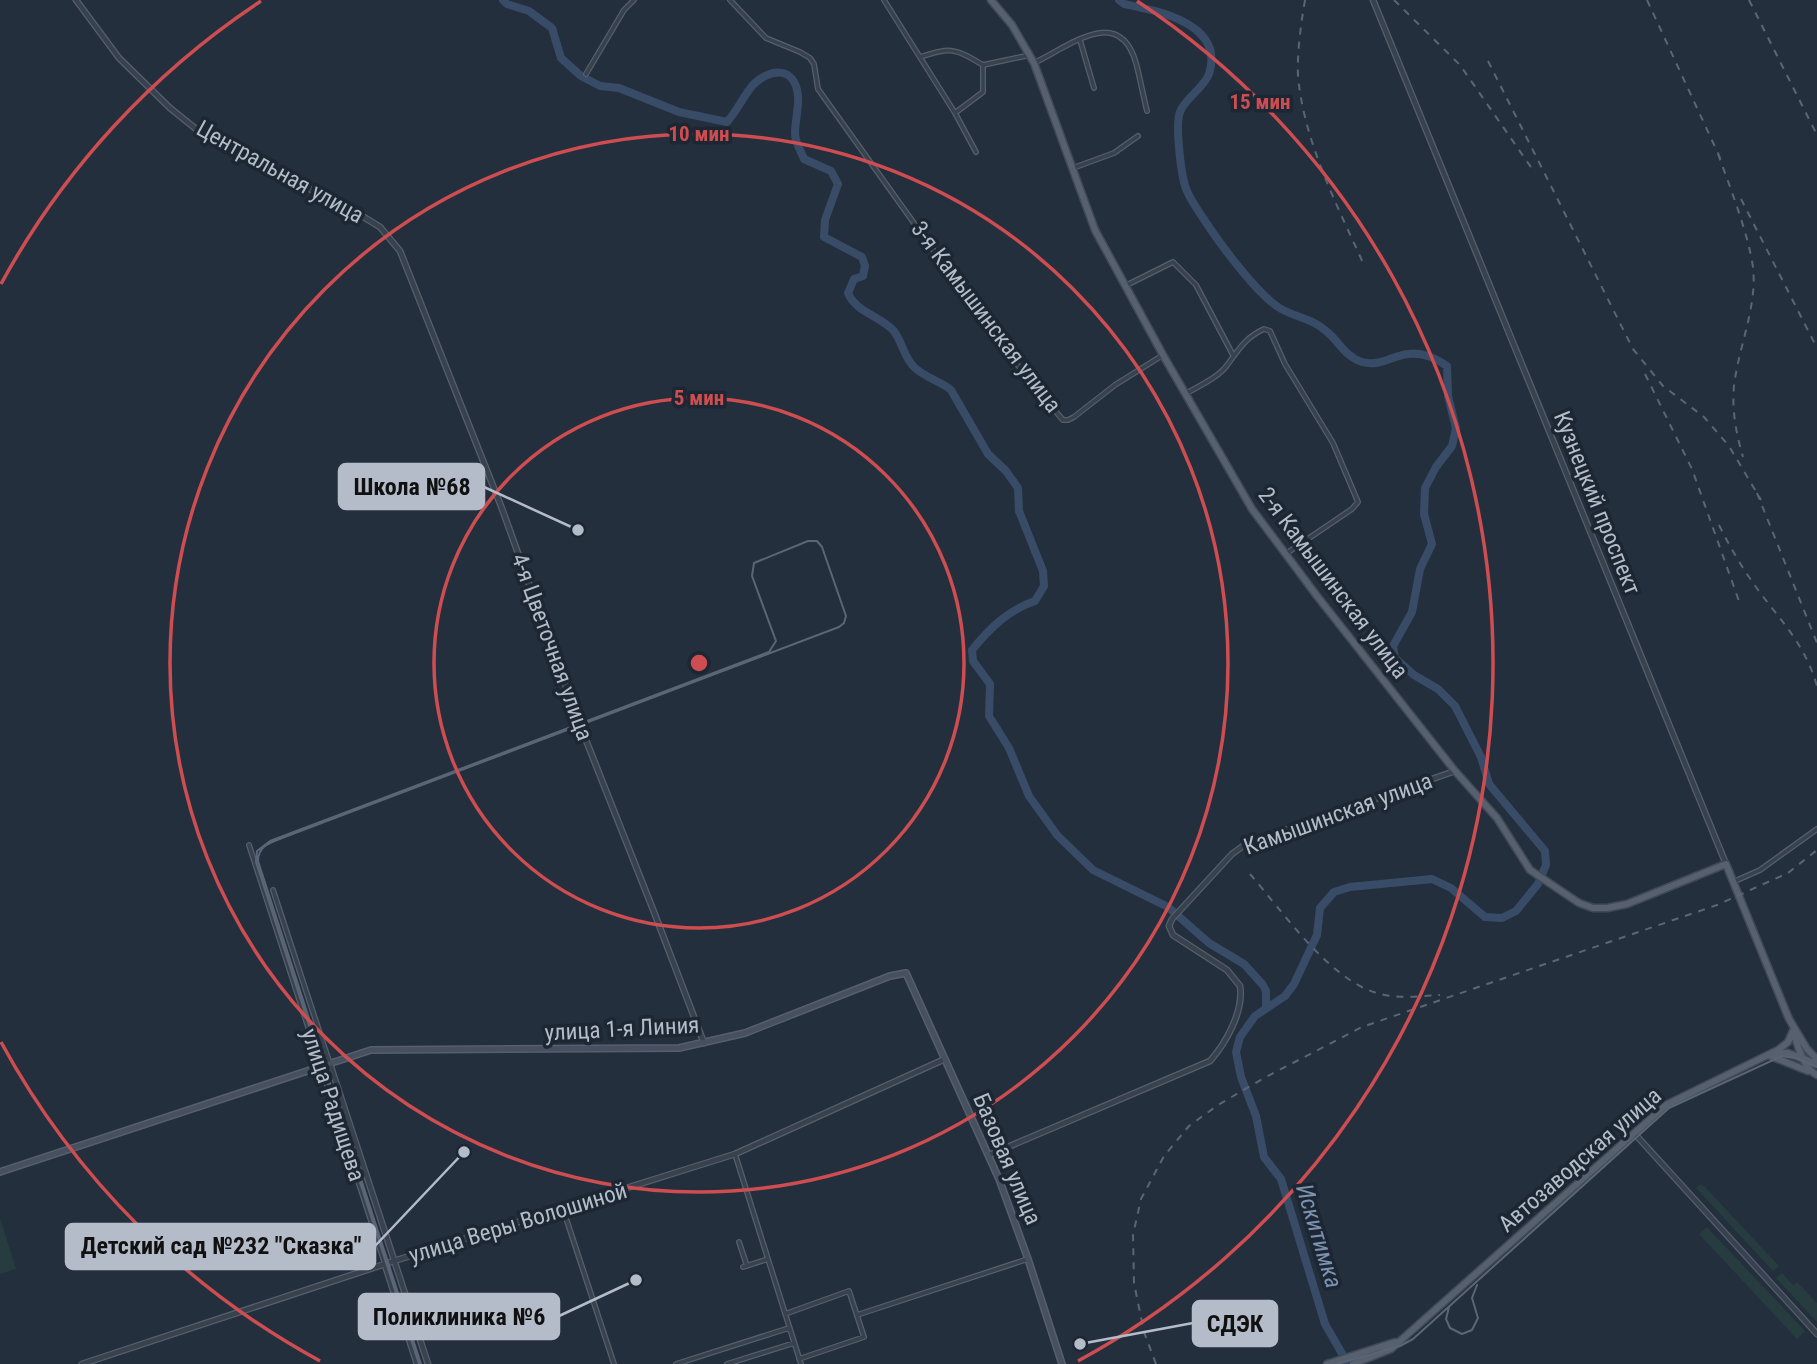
<svg xmlns="http://www.w3.org/2000/svg" width="1817" height="1364" font-family="'Roboto Condensed',sans-serif">
	<style>
		.green { fill: #263c3f }
		.lines { fill: none; stroke-linecap: round; stroke-linejoin: round }
		.river { stroke: #394c67; stroke-width: 8 }
		.minor-casing { stroke: #565f6c; stroke-width: 6 }
		.tertiary-casing { stroke: #565f6c; stroke-width: 7 }
		.secondary-casing { stroke: #565f6c; stroke-width: 8 }
		.primary-casing { stroke: #414a57; stroke-width: 9 }
		.minor { stroke: #38414e; stroke-width: 3.5 }
		.tertiary { stroke: #38414e; stroke-width: 4.5 }
		.secondary { stroke: #465061; stroke-width: 5 }
		.primary { stroke: #56606e; stroke-width: 6 }
		.tram { stroke: #5a6575; stroke-width: 2 }
		.rail { stroke: #5a6575; stroke-width: 2; stroke-dasharray: 7 7; stroke-linecap: butt }
		.ring { fill: none; stroke: #ce4d50; stroke-width: 3.5 }
		.labels { text-anchor: middle; dominant-baseline: central; stroke-width: 7; stroke-linejoin: round; paint-order: stroke }
		.street-label { font-size: 23px; fill: #b4bcc9; stroke: #1d2633 }
		.water-label { font-size: 24px; font-style: italic; fill: #7c92b1; stroke: #1d2633 }
		.centre { fill: #ce4d50; stroke: #1d2633; stroke-width: 3.5 }
		.ring-label { font-size: 21px; text-anchor: middle; font-weight: bold; fill: #ce4d50; stroke: #1d2633; stroke-width: 7; stroke-linejoin: round; paint-order: stroke }
		.leader { fill: none; stroke: #b4bcc9; stroke-width: 2.5 }
		.callout-dot { fill: #b4bcc9; stroke: #1d2633; stroke-width: 2.5 }
		.callout { fill: #b4bcc9; stroke: #b4bcc9; stroke-width: 2.5 }
		.callout-label { font-size: 24px; text-anchor: middle; font-weight: bold; fill: #111 }
	</style>
	<rect width="100%" height="100%" fill="#242f3e"/>
	<path class="green" d="M1700,1185L1705,1187L1779,1266L1773,1271L1696,1188Z
		M0,1218L16,1269L0,1274Z
		M1707,1227L1805,1331L1797,1339L1699,1234Z
		M1782,1273L1793,1285L1797,1282L1817,1303V1322L1776,1278Z"/>
	<g class="lines">
		<path class="river" d="M503,0L507,4L529,11L552,28L561,58L581,76L600,86L619,88L679,112L727,122C737,111 743,97 752,86C769,68 795,65 798,96C799,108 795,121 795,134C795,142 801,151 804,159L831,171L838,184L825,220L824,237L862,257L865,266L863,276L854,279L848,293C856,312 878,315 893,330C902,340 903,356 914,367C924,377 940,381 951,390L988,454L1006,471L1018,488L1019,511L1043,571L1044,586L1035,601C1008,610 990,628 972,650L973,661L990,684L989,716L1009,748L1029,796L1057,835L1093,870L1168,907L1209,943L1244,964L1263,985L1266,991V1006
			M1119,0L1124,4C1159,11 1225,24 1209,74C1204,88 1185,98 1180,112C1175,125 1181,178 1187,191C1192,203 1202,216 1209,227C1224,249 1261,299 1283,310C1299,318 1313,319 1326,331C1339,341 1345,357 1362,362C1380,367 1391,356 1408,354C1423,352 1435,358 1447,366L1448,396L1456,428L1452,446L1436,467L1425,488L1424,514L1432,544L1420,569L1412,612L1393,646L1395,658L1414,675L1438,689L1455,706L1481,757L1489,784L1545,851L1546,865L1538,884L1516,911L1502,918L1485,917L1451,888L1432,879L1350,887L1334,892L1320,908L1317,935L1294,984L1285,996L1255,1016L1240,1037L1236,1052L1241,1077L1256,1116L1264,1157L1281,1179L1325,1324L1348,1364"/>
		<g class="minor-casing">
			<path id="minor" d="M730,0L766,38L800,52L810,58L814,64L818,89L969,300L1029,380L1063,420H1068L1074,417L1115,385L1163,355
				M884,0L955,113L976,152
				M1080,40L1094,88
				M920,57C952,47 954,48 983,65L1030,55
				M1034,63C1070,46 1119,4 1136,63C1140,78 1143,95 1147,111
				M586,74L624,10L634,0
				M955,113L983,92V66
				M1073,168L1114,153L1138,136
				M1125,286L1173,262L1196,285L1233,355
				M1187,393C1201,385 1219,377 1228,364C1239,349 1246,337 1264,329L1270,331L1285,364L1333,443L1358,502L1352,509L1287,553
				M249,845L385,1264
				M1733,882L1760,870L1817,829
				M273,890L330,1064
				M735,1154L801,1364
				M563,1209L614,1364
				M739,1242L747,1266
				M743,1267L768,1259
				M785,1314L849,1291L864,1337L799,1359
				M857,1315L1028,1259
				M676,1364L789,1328
				M727,1364L794,1343"/>
		</g>
		<g class="tertiary-casing">
			<path id="tertiary" d="M76,0L119,58L170,108L201,133L362,216L380,227L400,251L501,506L578,720L654,912L704,1043
				M1373,0L1726,864
				M330,1064L428,1364
				M1634,1133L1817,1334
				M989,1155L1210,1061C1226,1043 1244,1011 1240,986L1227,970L1173,935L1169,926L1172,919L1232,854L1243,846L1263,838L1455,771
				M385,1265L417,1364
				M82,1364L394,1261L735,1154L945,1059"/>
		</g>
		<g class="secondary-casing">
			<path id="secondary" d="M0,1172L371,1050L679,1048L745,1033L890,976L906,973L999,1179L1028,1259L1062,1364"/>
		</g>
		<g class="primary-casing">
			<path id="primary" d="M991,0L1012,25L1034,63L1095,230L1163,355L1252,509L1317,596L1455,771L1497,818L1530,870L1579,903L1593,908H1607L1627,904L1726,864L1789,1019L1807,1049L1817,1059
				M1794,1035C1799,1048 1803,1068 1817,1075
				M1776,1053H1788L1817,1064
				M1768,1055L1808,1071
				M1327,1364L1395,1342
				M1353,1364L1391,1349L1666,1105L1778,1050L1788,1042L1794,1029"/>
		</g>
		<use href="#minor" class="minor"/>
		<use href="#tertiary" class="tertiary"/>
		<use href="#secondary" class="secondary"/>
		<use href="#primary" class="primary"/>
		<path class="tram" d="M1449,1307L1446,1319L1450,1328L1462,1334L1472,1330L1478,1318L1472,1298L1477,1285
			M419,1364L256,862L257,851L270,841L769,652L776,641L752,576L754,563L808,541H817L822,547L846,616L844,623L839,627L282,838C270,843 258,846 258,861L421,1364
			M1337,1364L1400,1346L1413,1339L1669,1108L1782,1056L1796,1058L1817,1067"/>
		<path class="rail" d="M1305,0C1301,24 1297,51 1298,76C1304,142 1337,205 1364,265
			M1394,0L1460,65L1535,173
			M1647,0L1722,162
			M1749,0L1817,135
			M1488,61L1633,349L1663,386L1704,417L1729,446L1761,500
			M1718,154C1730,187 1748,233 1753,267C1757,303 1742,339 1736,373C1730,401 1735,430 1743,457
			M1741,199L1817,348
			M1645,374L1692,469L1740,604
			M1757,493L1817,643
			M1719,525C1728,543 1738,561 1749,577C1775,616 1803,638 1817,686
			M1250,874C1283,912 1331,982 1380,994C1400,999 1421,996 1440,995
			M1156,1364L1144,1332L1134,1283L1133,1235L1141,1199L1164,1156L1189,1126L1218,1105L1264,1078L1362,1027L1717,905L1788,873L1817,850"/>
	</g>
	<g class="ring">
		<circle cx="699" cy="663" r="265"/>
		<circle cx="699" cy="663" r="529"/>
		<path d="M320 1361A794 794 0 0 1 1 1042M1 284A794 794 0 0 1 261 1M1137 1A794 794 0 0 1 1078 1361"/>
	</g>
	<g class="labels">
		<g class="street-label">
			<text transform="translate(280 172) rotate(29)">Центральная улица</text>
			<text transform="translate(986 317) rotate(53)">3-я Камышинская улица</text>
			<text transform="translate(1597 503) rotate(68)">Кузнецкий проспект</text>
			<text transform="translate(1333 583) rotate(53)">2-я Камышинская улица</text>
			<text transform="translate(552 647) rotate(70)">4-я Цветочная улица</text>
			<text transform="translate(1338 814) rotate(-20)">Камышинская улица</text>
			<text transform="translate(622 1029) rotate(-3)">улица 1-я Линия</text>
			<text transform="translate(333 1105) rotate(72)">улица Радищева</text>
			<text transform="translate(1007 1159) rotate(67)">Базовая улица</text>
			<text transform="translate(1580 1160) rotate(-41)">Автозаводская улица</text>
			<text transform="translate(518 1223) rotate(-17)">улица Веры Волошиной</text>
		</g>
		<g class="water-label">
			<text transform="translate(1319 1236) rotate(73)">Искитимка</text>
		</g>
	</g>
	<circle cx="699" cy="663" r="10" class="centre"/>
	<g class="ring-label">
		<text x="1260" y="109">15 мин</text>
		<text x="699" y="141">10 мин</text>
		<text x="699" y="405">5 мин</text>
	</g>
	<path class="leader" d="M578 530L484 487M464 1152L375 1246M636 1280L559 1316M1080 1344L1193 1323"/>
	<g class="callout-dot">
		<circle cx="578" cy="530" r="7"/>
		<circle cx="464" cy="1152" r="7"/>
		<circle cx="636" cy="1280" r="7"/>
		<circle cx="1080" cy="1344" r="7"/>
	</g>
	<g class="callout">
		<rect x="339" y="464" width="145" height="45" rx="7"/>
		<rect x="66" y="1224" width="309" height="45" rx="7"/>
		<rect x="359" y="1294" width="200" height="45" rx="7"/>
		<rect x="1193" y="1301" width="84" height="45" rx="7"/>
	</g>
	<g class="callout-label">
		<text x="412" y="495">Школа №68</text>
		<text x="221" y="1254">Детский сад №232 "Сказка"</text>
		<text x="459" y="1325">Поликлиника №6</text>
		<text x="1235" y="1332">СДЭК</text>
	</g>
</svg>
